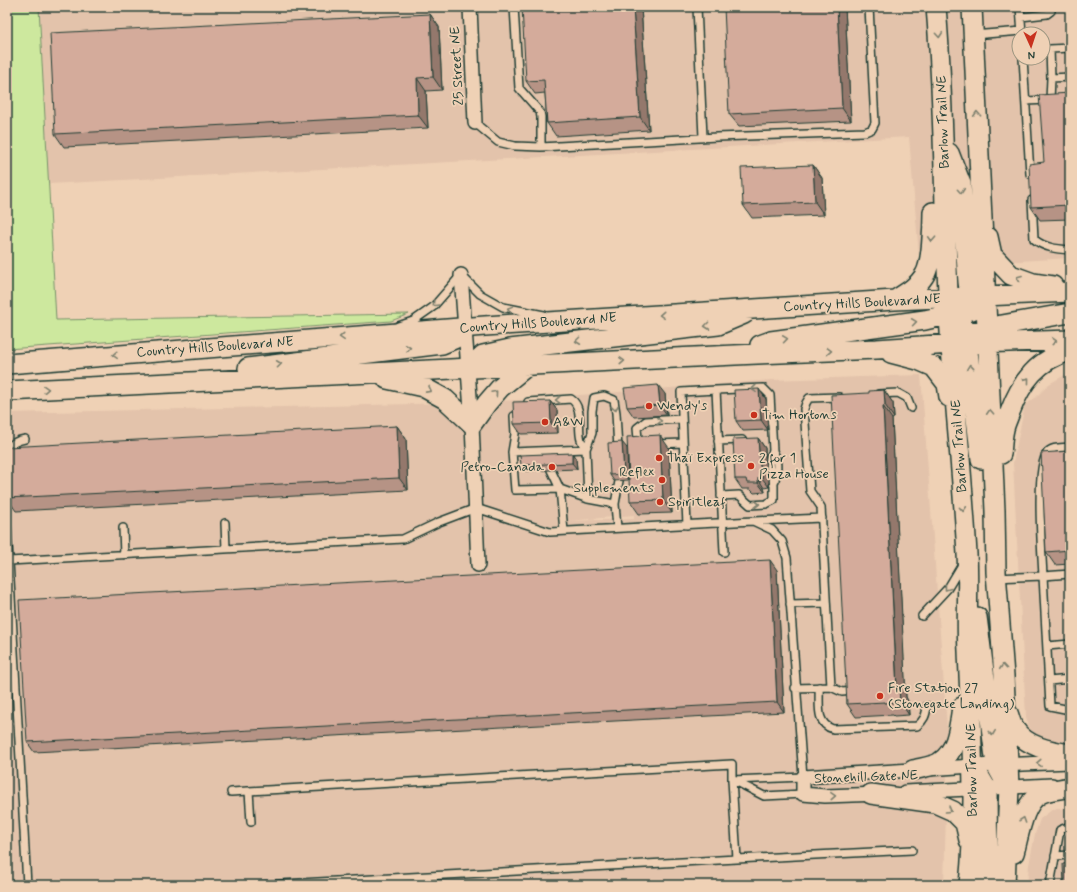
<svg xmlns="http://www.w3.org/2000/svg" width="1077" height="892" font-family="Mynerve,sans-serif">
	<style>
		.built { fill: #e3c3ab; fill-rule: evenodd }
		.green { fill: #cde89e; stroke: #769269 }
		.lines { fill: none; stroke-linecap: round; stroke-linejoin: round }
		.lane-casing { stroke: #1f3d34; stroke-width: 10 }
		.street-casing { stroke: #1f3d34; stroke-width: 16 }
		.secondary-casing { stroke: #1f3d34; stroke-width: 22 }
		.lane { stroke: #efd1b5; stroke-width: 7 }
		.street { stroke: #efd1b5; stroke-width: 13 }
		.secondary { stroke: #efd1b5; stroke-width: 19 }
		.wall { fill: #b69385; stroke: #1f3d34 }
		.shaded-wall { fill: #94786c; stroke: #1f3d34 }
		.building { fill: #d4ab9b; stroke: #1f3d34 }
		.oneway { stroke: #7d806e }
		.poi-dot { fill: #c8321e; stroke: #efd1b5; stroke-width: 1.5 }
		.labels { text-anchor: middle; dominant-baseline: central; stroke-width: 3.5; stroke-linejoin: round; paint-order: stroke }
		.street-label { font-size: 14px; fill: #1f3d34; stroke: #efd1b5 }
		.poi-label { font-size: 14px; fill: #1f3d34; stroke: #efd1b5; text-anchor: start }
	</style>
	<rect width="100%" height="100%" fill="#efd1b5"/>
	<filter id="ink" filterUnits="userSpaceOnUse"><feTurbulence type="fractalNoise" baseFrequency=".025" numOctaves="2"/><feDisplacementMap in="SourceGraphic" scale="8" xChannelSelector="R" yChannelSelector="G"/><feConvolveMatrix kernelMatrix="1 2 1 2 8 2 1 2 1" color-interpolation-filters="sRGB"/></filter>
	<g filter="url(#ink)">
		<path class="built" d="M7,7H1070V258L920,267L909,137L49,184ZM1019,34H1043V58H1019Z
			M1070,372V742H1063L1053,741L1036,735L1030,729L1026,717L1013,463L1025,405L1035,398L1049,384Z
			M921,375L948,741L944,885H7V413L413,404L502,401L772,380ZM634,515V519L568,521H569Z
			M1070,808V885H1027L1029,865L1035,834L1040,819L1053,809Z"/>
		<path class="green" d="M7,7H39L56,320L409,314L391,321L7,349Z"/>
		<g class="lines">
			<g class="lane-casing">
				<path id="lane" d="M514,7L519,88L540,112L541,117V147
					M697,7L703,137
					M1020,7L1022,34
					M1021,17L1047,14L1051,11L1050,7
					M973,35L1022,31
					M1070,48L1050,49L1051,78L1070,77
					M1023,58L1030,174
					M1050,100L1051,78
					M1026,101L1048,100
					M475,123L498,142L515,146L541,147L717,137L865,132L872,129L875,123L869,7
					M1032,200L1034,239C1044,248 1057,249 1070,250
					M398,326L413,321L433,307L461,275L480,294L503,307L544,315
					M716,390L763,388L770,395L773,451C765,465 772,472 774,486C774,490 774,495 774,500L766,504L750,505L739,495L721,496
					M878,394L898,393L907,398L911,408
					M528,402L571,399C584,408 577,428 581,440C582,443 584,447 586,449
					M718,441L742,440
					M644,442L638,439L637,428L646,421L682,419
					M657,444L683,443
					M586,449L592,433V411L594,398L604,396L614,400L616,413L618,449
					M7,450C11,444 18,440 25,439
					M773,451C779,462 777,472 774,484
					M512,452L515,434L514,416
					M551,470L560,489L564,531
					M588,499L560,489L515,490L512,452L586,449L588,499L615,504L617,528
					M615,504L619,481
					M755,521L822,518
					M225,523L226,549
					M7,525L27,885
					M687,525L681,392L716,390L724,552
					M123,528L124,555
					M9,561L403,539L439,522L476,508L550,532L753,521L772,530L782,541L787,558L803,777L732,780V764L231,792
					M1070,574L1043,576L1050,706L1070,710
					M996,578L1043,576C1042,554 1035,467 1047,453C1052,446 1062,448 1070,447
					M790,604L826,603
					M922,616L948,588L963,563
					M1047,646L1070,644
					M1049,681L1070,679
					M819,687C820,703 815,724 833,729L917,726C924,720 926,716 927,706
					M831,687L821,507L810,491L804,409L806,403L809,398L839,397
					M795,688L831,687L842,692L854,691
					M733,780L764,796L803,794
					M249,791L251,822
					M1055,856L1070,855
					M737,859L912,850
					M263,885L737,859L732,780
					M1050,885L1060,830L1070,826"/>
			</g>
			<g class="street-casing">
				<path id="street" d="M470,7L475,123
					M461,275L472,424L478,565
					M905,792L1052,785
					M880,794L825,796L803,794V777L973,766L1070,762"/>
			</g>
			<g class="secondary-casing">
				<path id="secondary" d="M936,7C946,120 943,234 951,347C956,416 963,485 967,554C969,586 966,619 968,651C971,729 977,807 969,885
					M972,7L985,282L995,511L996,572L1004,676L1007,741L1009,787L1005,885
					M949,153L961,184L968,282L972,310
					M988,237L992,255L1011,275L1033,283L1053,286
					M895,300C906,293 917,287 924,276C932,265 933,226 933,212
					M953,304L959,313L967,344L981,459
					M975,332L1002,325L1070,313
					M760,345L771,341L925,320L960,312
					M891,353L918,360L934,367L947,384L949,397
					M7,364L485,326L895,300L1070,292
					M248,368L442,344L454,339L465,328
					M468,369L483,355L510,349L718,325L744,314
					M387,379L423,387L445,399L472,424L487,403L500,388L527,366
					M7,391L735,355L877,349L951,344L1070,340
					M1001,454C1002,446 1002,437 1004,429C1005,424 1008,418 1010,412C1021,382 1038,359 1070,351
					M977,617L996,765L1002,776
					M1008,713C1010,718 1011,724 1014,728C1026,747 1050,751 1070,754
					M974,767L987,789L988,885
					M913,770C920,768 935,766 940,762C958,750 959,726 962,707
					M871,794L935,803L953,811L965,823L969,840
					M1014,853C1019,836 1023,803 1040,794C1046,790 1062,789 1070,787"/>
			</g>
			<use href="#lane" class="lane"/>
			<use href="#street" class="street"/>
			<use href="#secondary" class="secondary"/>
		</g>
		<path class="wall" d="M641,7L649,130L556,136L547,123L545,93L535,94L526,81Z
			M845,7L851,121L739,126L729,114Z
			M430,14L439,27L442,90L426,91L428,128L64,147L55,134Z
			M1070,93V219L1040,220L1031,207Z
			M813,165L822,178L824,215L752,218L743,205Z
			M884,390L893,403L894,418L892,419L905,684L906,697L908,701L909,715L894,716L893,715L856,717L847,704Z
			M665,394L667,415L634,417L627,407Z
			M766,399L768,430L743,431L736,421Z
			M550,401L557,410L558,433L521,434L514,424Z
			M397,426L406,439L408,490L16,511L7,498Z
			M758,438L765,448L766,473L769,476V487L764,488L765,492L754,493L750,489H742L735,479Z
			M627,448L628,480L614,481L610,475Z
			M669,448L672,513L639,514L630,501Z
			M1070,451V564L1055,565L1046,552Z
			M572,453L576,459L577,469L525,471L521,465Z
			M777,570L784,712L34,752L27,742Z"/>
		<path class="shaded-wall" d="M633,7H641L649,130L640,117Z
			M837,7H845L851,121L842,108Z
			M430,14L439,27L442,90L433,77Z
			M417,78L426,91L428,128L418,115Z
			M813,165L822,178L824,215L815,202Z
			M658,385L665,394L667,415L660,405Z
			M759,389L766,399L768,430L761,420Z
			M884,390L893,403L894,418L885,405Z
			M550,401L557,410L558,433L551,423Z
			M883,406L892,419L906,697L908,701L909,715L900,702L897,688Z
			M397,426L406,439L408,490L399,478Z
			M660,435L669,448L672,513L663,500Z
			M758,438L765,448L766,473L769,476V487L762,478L760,467Z
			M622,442L627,448L628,480L624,474Z
			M572,453L576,459L577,469L572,463Z
			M758,478L764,488L765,492L758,483Z
			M770,560L777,570L784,712L777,702Z"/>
		<path class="building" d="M522,7H633L640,117L547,123L544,80L526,81Z
			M724,7H837L842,108L729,114Z
			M1068,7H1070V16H1068Z
			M430,14L433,77L417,78L418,115L55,134L50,33Z
			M1070,93V205L1031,207L1029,164L1044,162L1039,95Z
			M813,165L815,202L743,205L741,168Z
			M658,385L660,405L627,407L624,388Z
			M759,389L761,420L736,421L734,390Z
			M884,390L885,405L883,406L896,671L897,688H899L900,702L885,703V702L847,704L831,395L869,393V391Z
			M550,401L551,423L514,424L513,402Z
			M397,426L399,478L7,498V447Z
			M660,435L663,500L630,501L627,437Z
			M758,438L760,467L762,466V478H758V483H747L746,479H735L733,439Z
			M622,442L624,474L610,475L608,443Z
			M1070,451V550L1046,552L1041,453Z
			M572,453V463L521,465L520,455Z
			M770,560L777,702L27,742L19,600Z
			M1070,863V885H1064L1063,864Z
			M894,882V885H841Z"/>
		<defs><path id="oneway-chevron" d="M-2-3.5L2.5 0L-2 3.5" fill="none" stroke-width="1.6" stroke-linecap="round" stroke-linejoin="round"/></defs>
		<g class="oneway">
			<use href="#oneway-chevron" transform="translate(939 35) rotate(85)"/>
			<use href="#oneway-chevron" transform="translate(977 114) rotate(-93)"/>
			<use href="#oneway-chevron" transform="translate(961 191) rotate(85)"/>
			<use href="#oneway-chevron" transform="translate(932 239) rotate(93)"/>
			<use href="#oneway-chevron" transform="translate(1019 278) rotate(-159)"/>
			<use href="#oneway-chevron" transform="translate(435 304) rotate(134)"/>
			<use href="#oneway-chevron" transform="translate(510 309) rotate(-165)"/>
			<use href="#oneway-chevron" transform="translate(662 315) rotate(176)"/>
			<use href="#oneway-chevron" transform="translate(914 322) rotate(-8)"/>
			<use href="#oneway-chevron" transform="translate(707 326) rotate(173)"/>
			<use href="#oneway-chevron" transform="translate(342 337) rotate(176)"/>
			<use href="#oneway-chevron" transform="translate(785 339) rotate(-8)"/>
			<use href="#oneway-chevron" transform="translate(578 341) rotate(173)"/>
			<use href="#oneway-chevron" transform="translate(1054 341) rotate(-3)"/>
			<use href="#oneway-chevron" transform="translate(408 348) rotate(-7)"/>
			<use href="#oneway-chevron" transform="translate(829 351) rotate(-2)"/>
			<use href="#oneway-chevron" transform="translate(115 355) rotate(176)"/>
			<use href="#oneway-chevron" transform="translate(622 361) rotate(-3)"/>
			<use href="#oneway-chevron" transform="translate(279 364) rotate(-7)"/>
			<use href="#oneway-chevron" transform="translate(970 367) rotate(-96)"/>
			<use href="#oneway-chevron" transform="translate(1027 380) rotate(-51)"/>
			<use href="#oneway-chevron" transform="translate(46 389) rotate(-3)"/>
			<use href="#oneway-chevron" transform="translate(754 389) rotate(177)"/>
			<use href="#oneway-chevron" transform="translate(429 390) rotate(28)"/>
			<use href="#oneway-chevron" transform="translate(495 393) rotate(-49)"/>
			<use href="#oneway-chevron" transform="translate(558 400) rotate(177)"/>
			<use href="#oneway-chevron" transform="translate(615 408) rotate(81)"/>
			<use href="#oneway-chevron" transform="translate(990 412) rotate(-93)"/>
			<use href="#oneway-chevron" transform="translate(659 421) rotate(-3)"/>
			<use href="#oneway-chevron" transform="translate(757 504)"/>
			<use href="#oneway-chevron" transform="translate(963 509) rotate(86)"/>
			<use href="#oneway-chevron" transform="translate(947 588) rotate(127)"/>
			<use href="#oneway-chevron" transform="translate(1003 667) rotate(-95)"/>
			<use href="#oneway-chevron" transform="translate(992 733) rotate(83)"/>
			<use href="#oneway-chevron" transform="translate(1039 763) rotate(177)"/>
			<use href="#oneway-chevron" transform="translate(833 796) rotate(-3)"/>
			<use href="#oneway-chevron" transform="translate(949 810) rotate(30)"/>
			<use href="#oneway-chevron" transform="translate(1023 820) rotate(-71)"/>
		</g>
	</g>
	<g class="poi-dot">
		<circle cx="649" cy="406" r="4"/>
		<circle cx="754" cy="415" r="4"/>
		<circle cx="545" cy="422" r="4"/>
		<circle cx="659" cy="458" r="4"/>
		<circle cx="751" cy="466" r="4"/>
		<circle cx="552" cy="467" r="4"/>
		<circle cx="662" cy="480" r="4"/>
		<circle cx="660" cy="502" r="4"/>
		<circle cx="880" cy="696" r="4"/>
	</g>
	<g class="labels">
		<g class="street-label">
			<text transform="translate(457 66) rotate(-93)">25 Street NE</text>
			<text transform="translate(943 122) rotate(-92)">Barlow Trail NE</text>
			<text transform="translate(862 303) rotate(-3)">Country Hills Boulevard NE</text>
			<text transform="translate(538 323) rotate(-4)">Country Hills Boulevard NE</text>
			<text transform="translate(215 347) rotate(-4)">Country Hills Boulevard NE</text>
			<text transform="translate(959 446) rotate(-94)">Barlow Trail NE</text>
			<text transform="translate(972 770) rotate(-91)">Barlow Trail NE</text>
			<text transform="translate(866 777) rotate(-2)">Stonehill Gate NE</text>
		</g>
		<g class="poi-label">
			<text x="657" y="406">Wendy's</text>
			<text x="762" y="415">Tim Hortons</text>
			<text x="553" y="422">A&amp;W</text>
			<text x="667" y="458">Thaï Express</text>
			<text x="759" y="458">2 for 1<tspan x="759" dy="16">Pizza House</tspan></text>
			<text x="544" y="467" text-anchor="end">Petro-Canada</text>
			<text x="654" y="472" text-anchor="end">Reflex<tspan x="654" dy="16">Supplements</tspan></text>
			<text x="668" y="502">Spiritleaf</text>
			<text x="888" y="688">Fire Station 27<tspan x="888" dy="16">(Stonegate Landing)</tspan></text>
		</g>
	</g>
	<rect width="1077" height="892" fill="none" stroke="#efd1b5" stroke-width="24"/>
	<rect x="12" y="12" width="1053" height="868" fill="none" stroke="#1f3d34" stroke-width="1.5" filter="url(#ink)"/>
	<g transform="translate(1031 46) rotate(177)"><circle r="19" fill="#efd1b5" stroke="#9c9681"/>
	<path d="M0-3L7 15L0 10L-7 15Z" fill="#c8321e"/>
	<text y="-6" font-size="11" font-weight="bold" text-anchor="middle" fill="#1f3d34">N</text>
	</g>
</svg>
